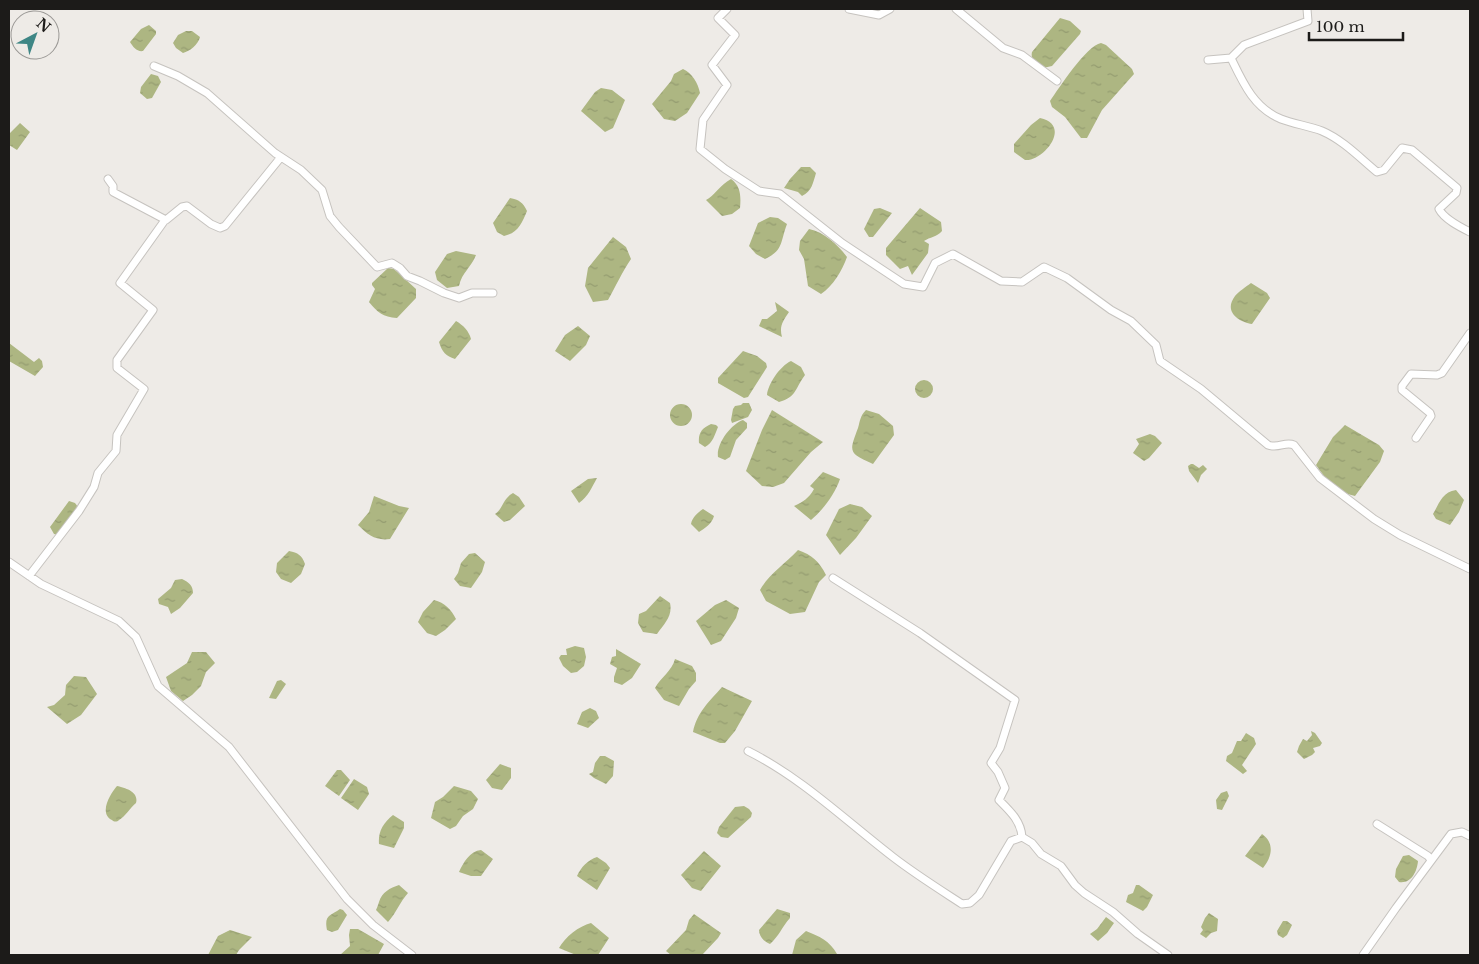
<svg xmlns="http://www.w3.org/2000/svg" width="1479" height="964" font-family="'Libre Baskerville',serif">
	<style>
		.water { fill: url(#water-ripples) }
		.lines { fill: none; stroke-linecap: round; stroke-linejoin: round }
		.minor-casing { stroke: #c6c3bf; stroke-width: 9 }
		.minor { stroke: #fff; stroke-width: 7 }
	</style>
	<defs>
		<pattern id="water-ripples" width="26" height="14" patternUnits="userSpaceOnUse" patternTransform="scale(1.25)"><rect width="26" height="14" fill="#adb682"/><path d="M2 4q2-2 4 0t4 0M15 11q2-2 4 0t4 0" fill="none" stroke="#949c70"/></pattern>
	</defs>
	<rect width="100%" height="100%" fill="#eeebe7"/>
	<path class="water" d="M1060,18L1070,21L1081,31L1080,34L1052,66L1043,68C1037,64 1030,60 1032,52Z
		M149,25L156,31V34L143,51C137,52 133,47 130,42L141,29Z
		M186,31H192L200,37C198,45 190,51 183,53L176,48L173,43L178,35Z
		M1101,43L1106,45L1132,69L1134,74L1102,110L1087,138H1081L1065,117L1052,107L1050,101C1059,88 1086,46 1101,43Z
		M683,69C692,73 698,83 700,93L687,113L675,121L664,119L652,104L671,81L674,74Z
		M151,74L158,76L161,82L152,98L147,99L140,93L141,87Z
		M601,88L612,90L625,100L613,128L605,132L581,111L595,92Z
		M1040,118C1073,125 1043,162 1025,160L1014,152V144L1031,125Z
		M20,123L30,132L17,150L9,145V134Z
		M801,167H810L816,173C813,183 812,191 802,196L798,192L784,188L790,179Z
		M731,179C741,186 741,197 740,208L732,214L722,216L706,200C714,196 720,185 731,179Z
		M510,198C519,200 523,202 527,211C522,223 518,233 504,236L497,232L493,223Z
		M880,208L892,213L873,237H869L864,229L874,209Z
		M920,208L941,222L942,231C937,237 930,237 924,241L929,244L928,253L912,275L908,266L900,269L886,255V248Z
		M770,217L778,218L787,224C780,242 784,250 765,259L756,254L749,246L758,223Z
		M809,229C824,232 838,245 847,257C842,271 833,286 821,294L808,286L804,259L799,250L800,241Z
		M613,237L626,247L631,259C622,272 616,286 608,300L593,302L585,286L588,268Z
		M456,251L476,255C471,268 462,272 459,286L447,288L437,280L435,272L447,254Z
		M388,268L394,269L416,289V298L397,318C383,317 377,312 369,302L375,289L372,285V283Z
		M1251,283L1267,293L1270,298L1252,324C1239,322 1223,312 1235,296C1239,291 1246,287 1251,283Z
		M775,302L789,312C783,321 779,326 782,337L759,326L762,319H767L777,311Z
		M456,321C463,325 469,331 471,339L455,359C446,356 442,352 439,342Z
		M578,326L590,336L586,345L570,361L555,351L565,335Z
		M9,343L34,362L39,358L42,361L43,367L35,376L9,361Z
		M743,351L757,356L766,363L767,367L748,397L744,398L718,383V378Z
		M791,361L801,367L805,375C795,388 797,397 779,402L767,395C768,384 780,366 791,361Z
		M915 389a9 9 0 1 1 18 0a9 9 0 1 1-18 0Z
		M743,403H749L752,410L748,417L732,423L731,420L733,409L735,406L741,405Z
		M670 415a11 11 0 1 1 22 0a11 11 0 1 1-22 0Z
		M772,410L823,442L811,452L784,483L773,487L762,486L746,471L762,430Z
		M866,410L879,414L893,426L894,435L873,464C848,453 849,452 858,428C860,421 860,416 866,410Z
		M743,420L747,423V428L736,440L730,457L725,460L718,457C716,444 731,424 743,420Z
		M711,424L716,425L718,427C715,434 713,443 705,447L699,443C698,433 702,428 711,424Z
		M1345,425L1379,445L1384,451L1380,462L1355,496C1337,492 1326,480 1316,465L1333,437Z
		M1150,434L1155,436L1162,443L1149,458L1144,461L1133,453L1139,444L1136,439Z
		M1191,464H1193L1199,468L1203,465L1207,469L1201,475L1198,483L1189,471L1188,466Z
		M823,472L840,479C835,494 823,510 811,520L794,506C803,502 809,498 814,489L810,486Z
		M597,478C592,487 588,497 579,503L571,491L588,479Z
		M1456,490L1464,500L1459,512L1450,525L1436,519L1433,514C1439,504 1442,492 1456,490Z
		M513,493L519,497L525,506L510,520L504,522L495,514C503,509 503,498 513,493Z
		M374,496L399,506L409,508L390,539C376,541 368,535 358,525L369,512Z
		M69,501L75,503L78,507L59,535L54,534L50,527Z
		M850,504L862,507L872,516L856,538L840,555L826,535L839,509Z
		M703,509L714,516C712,524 705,528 699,532L691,524C692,518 697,513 703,509Z
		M798,550C812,555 819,561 826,575L819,582L805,612L790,614L766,601L760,590C769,574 785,564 798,550Z
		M289,551C298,553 302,555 305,564L301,574L291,583L281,579L276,572L277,563Z
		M475,553L485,562L482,572L471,588L460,586L454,579L458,573L461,563L469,554Z
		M182,579C189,582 193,586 193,593L180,608L171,614L168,607L159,604L158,599L171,588L175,580Z
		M660,596L670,603C673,616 664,624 657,634L643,632L638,623L639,614L646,611Z
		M434,600C445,603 451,609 456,619L445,630L436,636L427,633L418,622L423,612Z
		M726,600L739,608L736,618L721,641L711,645L696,621L715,605Z
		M575,646L584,648L586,657L584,666L577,672L571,673L563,666L559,658L561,655H567L566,649Z
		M616,649L641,664L632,678L622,685L614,682V677L617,668L610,664L612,657L616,656Z
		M192,652H206L215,663L206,672L201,686L192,695L183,701L171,691L166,677L187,663Z
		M675,659L692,666L696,673V681L689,689L679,706L664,700L655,688C661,677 672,671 675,659Z
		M74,676L86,677L97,694L81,715L67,724L47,707L54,705L65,695L66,685Z
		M281,680L286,684L276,699L269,698L277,681Z
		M722,687L752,701L735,731L725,743H720L693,732C697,712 709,702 722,687Z
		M590,708L596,711L599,718L588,728L577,724L582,712Z
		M1311,731L1315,733L1322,743L1320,746L1313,748L1315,752L1312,755L1304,759L1297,752L1299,746L1303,739L1307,741L1312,735Z
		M1246,733L1254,738L1256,744L1242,765L1247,771L1243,774L1226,761L1227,756L1232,753L1237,741H1241Z
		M600,756H605L614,761L613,776L606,784L594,778L589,774L593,772L595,763Z
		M500,764L511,768V778L502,790L492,788L486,780Z
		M337,770H341L350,780L339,796L325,786Z
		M354,779L367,787L369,794L358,810L341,798Z
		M117,786C126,788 139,792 136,803C130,808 125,817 119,820C117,822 114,822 112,820C98,813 111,793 117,786Z
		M454,786L471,791L478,799L473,809L463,816L456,826L450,829L431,818L435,802L443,797Z
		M1227,791L1229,796L1222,810L1217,809L1216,800L1221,793Z
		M744,806L749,809L752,813L751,817L728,838L721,837L717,833L719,827L735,807Z
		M393,815L404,822V828L394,848L379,844C378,832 383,823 393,815Z
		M1262,834C1275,843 1272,857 1263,868L1245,856Z
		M481,850L493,859L481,876H471L459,872C463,863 470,851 481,850Z
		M704,851L721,866L701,891L692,888L681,875Z
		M1409,855L1418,861C1417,872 1411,884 1399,882L1395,877L1396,869L1403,856Z
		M597,857L606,863L610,868L597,890L577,876C581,867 588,860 597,857Z
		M399,885L408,893C400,902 396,913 388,922L376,910C377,908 378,905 379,902C382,892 390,888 399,885Z
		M1136,885H1139L1153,895L1147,907L1143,911L1126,902L1128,895L1133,893Z
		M340,909L343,910L347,915L338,930L332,932L327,930C324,915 330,916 340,909Z
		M777,909L790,913V918C782,927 779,936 770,944C765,942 759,937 759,930Z
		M1209,913L1218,919L1217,931L1211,933L1206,938L1200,934L1203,930L1201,927L1205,918Z
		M694,914L721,933L718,938L702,955H671L666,951L686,930L689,920Z
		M1106,917L1114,923L1107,933L1098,941L1090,934L1097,929Z
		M1283,921H1287L1292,925L1287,935L1283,938L1278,935L1277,931Z
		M591,923L609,938L598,955H576L559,948C565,937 579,926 591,923Z
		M350,929H358L384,944L378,955H340L350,946L349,935Z
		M230,930L252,937L239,950L236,955H208L218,936Z
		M806,931C819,936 830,941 837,954L836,955H792L796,940Z"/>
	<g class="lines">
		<g class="minor-casing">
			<path id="minor" d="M727,9L718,18L735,35L712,65L727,85L703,120L700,149L725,169L759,191L780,194L842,243L904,284L923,287L935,263L953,254L1001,281L1022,282L1044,267L1067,278L1111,310L1131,321L1156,345L1160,361L1201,389L1268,445C1279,449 1285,441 1294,445L1320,478L1374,519L1400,535L1470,569
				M849,9L879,15L890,9
				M956,9L1003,48L1022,55L1057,81
				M1231,58C1243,83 1254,108 1281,119C1294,124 1309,126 1322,131C1343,140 1360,158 1377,172L1384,170L1402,148L1412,150L1457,188L1456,193L1439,209C1444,219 1460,227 1470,232
				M1208,60L1231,58L1244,45L1308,21L1307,9
				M154,66L178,76L207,93L275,153L301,170L322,190L330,216L339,227L377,267L392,263L400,268L407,276L420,281L444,293L459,298L472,293H493
				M108,179L113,186V192L166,220L182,207L187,206L211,224L220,228L225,226L281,157
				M1416,438L1431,416L1430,413L1402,390V386L1411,374L1437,375L1442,373L1470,333
				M9,562L41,584L119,621L136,637L158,686L229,747L347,899L373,925L412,955
				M29,576L79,511L94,487L98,473L116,451L117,435L144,389L117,368V360L153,310L120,283L165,220
				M833,578L920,633L1015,700L1000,748L991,763L998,772L1005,788L999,800C1010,811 1021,821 1022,837
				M748,751C802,778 845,820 893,857C915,874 939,889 962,904L970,903L979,895L1011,841L1022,837L1032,843L1041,854L1061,866L1075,885L1084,893L1113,912L1138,934L1168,955
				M1377,824L1428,856L1431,860
				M1363,955L1396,908L1451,834L1462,832L1470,836"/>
		</g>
		<use href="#minor" class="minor"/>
	</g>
	<rect width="1479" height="964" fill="none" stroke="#1c1b19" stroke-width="20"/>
	<g transform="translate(35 35) rotate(41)"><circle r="24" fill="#eeebe7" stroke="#9a9895"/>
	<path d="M0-4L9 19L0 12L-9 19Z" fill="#3e8685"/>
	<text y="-8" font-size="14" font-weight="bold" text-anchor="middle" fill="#1c1b19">N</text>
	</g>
	<path d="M1309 32v8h94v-8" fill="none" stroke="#1c1b19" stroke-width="2.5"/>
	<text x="1316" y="32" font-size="15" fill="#1c1b19" stroke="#eeebe7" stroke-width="4" paint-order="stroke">100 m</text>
</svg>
